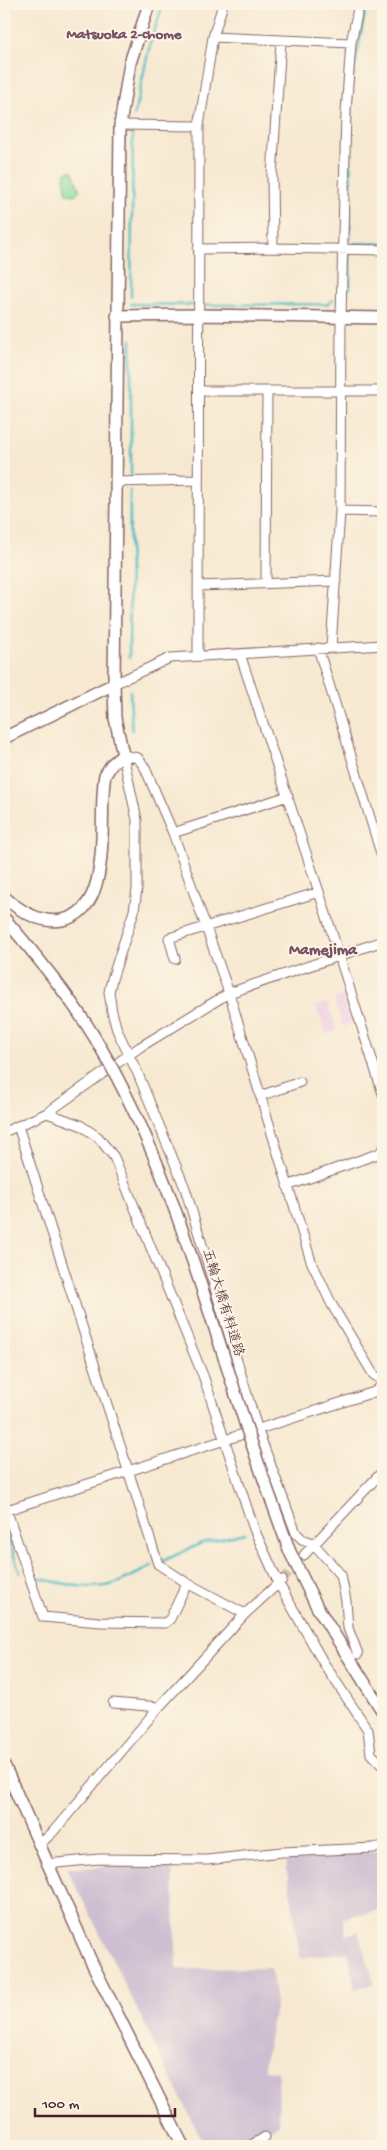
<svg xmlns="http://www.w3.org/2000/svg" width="387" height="2150" font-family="'Gochi Hand','Klee One',sans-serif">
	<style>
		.built { fill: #f1d0e4 }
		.industrial { fill: #cebed1 }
		.green { fill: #8bde9f; stroke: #6a7e65 }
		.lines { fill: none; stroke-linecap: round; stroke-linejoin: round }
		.stream { stroke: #4cbbc2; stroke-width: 2.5 }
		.street-tunnel { stroke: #d4c1b0; stroke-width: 9; stroke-dasharray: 9 4.5; stroke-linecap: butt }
		.street-casing { stroke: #876665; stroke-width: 11 }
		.secondary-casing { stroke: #876665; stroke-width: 14 }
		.street { stroke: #fff; stroke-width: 9 }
		.secondary { stroke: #fff; stroke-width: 11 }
		.secondary-bridge-casing { stroke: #876665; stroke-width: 14; stroke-linecap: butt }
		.secondary-bridge { stroke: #fff; stroke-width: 11 }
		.labels { text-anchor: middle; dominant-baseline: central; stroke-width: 4; stroke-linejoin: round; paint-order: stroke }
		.street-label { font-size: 14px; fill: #4a1f2b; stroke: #fcf5e5 }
		.neighbourhood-label { font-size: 15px; font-weight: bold; fill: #795066; stroke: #fcf5e5 }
		.quarter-label { font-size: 16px; font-weight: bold; fill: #795066; stroke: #fcf5e5 }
	</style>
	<rect width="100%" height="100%" fill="#fcf5e5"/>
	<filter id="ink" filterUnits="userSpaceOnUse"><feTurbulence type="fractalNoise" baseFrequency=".02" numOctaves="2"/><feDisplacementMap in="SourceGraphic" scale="10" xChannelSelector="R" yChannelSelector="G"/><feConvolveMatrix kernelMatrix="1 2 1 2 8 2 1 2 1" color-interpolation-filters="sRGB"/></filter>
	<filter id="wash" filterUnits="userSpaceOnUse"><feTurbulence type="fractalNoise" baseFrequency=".0096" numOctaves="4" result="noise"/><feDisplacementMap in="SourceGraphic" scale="20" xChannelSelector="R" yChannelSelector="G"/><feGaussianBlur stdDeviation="1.12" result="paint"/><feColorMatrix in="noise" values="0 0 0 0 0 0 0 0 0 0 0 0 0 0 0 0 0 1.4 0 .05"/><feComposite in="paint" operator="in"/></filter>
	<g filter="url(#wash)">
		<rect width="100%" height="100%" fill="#f7e9d1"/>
		<path class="built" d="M344,995L353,1024L343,1027L334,999Z
			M327,1002L337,1030L326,1034L316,1006Z"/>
		<path class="industrial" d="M383,1851V1909L343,1918L346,1935L358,1932L375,1984L355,1989L348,1952L300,1958L285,1856Z
			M172,1865L177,1969L271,1968L276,2002L264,2065V2070L278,2072L279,2125L236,2146H205L67,1868Z"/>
		<path class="green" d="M72,170L80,190L75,195L67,194L64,177L66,172Z"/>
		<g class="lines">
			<path class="stream" d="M352,81L366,7
				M134,116L150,44L163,4
				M350,240L351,107
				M353,247L355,243L383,244
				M350,252V289
				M131,296L133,135
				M131,304L195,305
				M203,305L327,304L333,300
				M131,340V475
				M129,658L130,491
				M130,691L132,730
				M4,1527L20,1573
				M163,1561L202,1543L245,1533
				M33,1577C58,1582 85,1591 110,1585C125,1581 140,1572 153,1565"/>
		</g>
	</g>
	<g filter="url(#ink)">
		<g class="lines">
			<path class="street-tunnel" d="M283,1580L304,1555"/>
			<g class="street-casing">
				<path id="street" d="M213,37L351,43
					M120,125L199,126
					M273,248L272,175L281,41
					M198,249L273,248L383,250
					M200,391H383
					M116,482L197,480
					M340,511L383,512
					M266,583L267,391
					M198,586L336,581
					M331,647L340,511L341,317L346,112L351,43L359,4
					M318,648L383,860
					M240,654L319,892L383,1094
					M198,655L199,126L213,37L223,4
					M114,684L170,658L383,645
					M173,833L288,796
					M175,959L169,938L319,892
					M260,1096L300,1082
					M47,1113L80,1125L98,1137L114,1157L204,1378L254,1529L279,1584L323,1662L368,1730L371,1754L383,1766
					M18,1126L158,1564L187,1583L245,1614
					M4,1132L47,1113L140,1047L229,993L383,941
					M287,1186L380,1153L383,1148
					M4,1503L43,1617L100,1622L165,1623L170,1619L187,1583
					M4,1511L374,1392L383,1385
					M304,1555L383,1471
					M358,1654L348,1628L346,1601L341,1575L313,1543L302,1539L296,1533L258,1431L185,1188L138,1074L117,1030L112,1012L109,992L112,979L134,911L137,889V820L123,755L138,758L145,768L173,833L229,993L311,1261L332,1305L373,1374L383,1381
					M113,1703L159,1707
					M40,1844L52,1833L159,1707L245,1614L282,1580
					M47,1864L99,1859L207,1860L282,1852L374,1848L383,1846
					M250,2146L265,2137"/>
			</g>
			<g class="secondary-casing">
				<path id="secondary" d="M117,316L199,315L383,318
					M4,738L114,684
					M4,897C20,911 40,924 62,920C116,910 97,814 105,775L112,764L123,755L115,718L114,684L120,125L130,63L149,4
					M262,1474L290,1552L317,1607L383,1712
					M4,1765L91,1961L183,2146"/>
			</g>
			<use href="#street" class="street"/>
			<use href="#secondary" class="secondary"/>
			<g class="secondary-bridge-casing">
				<path id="secondary-bridge" d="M4,918C37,956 69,995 95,1038C176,1173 211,1327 262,1474"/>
			</g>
			<use href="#secondary-bridge" class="secondary-bridge"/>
		</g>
	</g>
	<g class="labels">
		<g class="street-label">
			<text transform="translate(222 1303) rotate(73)">五輪大橋有料道路</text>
		</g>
		<g class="neighbourhood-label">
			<text x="124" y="35">Matsuoka 2-chome</text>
		</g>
		<g class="quarter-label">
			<text x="323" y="951">Mamejima</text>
		</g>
	</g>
	<rect width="387" height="2150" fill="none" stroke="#fcf5e5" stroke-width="20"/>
	<path d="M35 2108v8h140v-8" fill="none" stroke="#4a1f2b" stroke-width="2.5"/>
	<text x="42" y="2108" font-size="15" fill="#4a1f2b" stroke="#fcf5e5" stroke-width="4" paint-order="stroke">100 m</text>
</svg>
